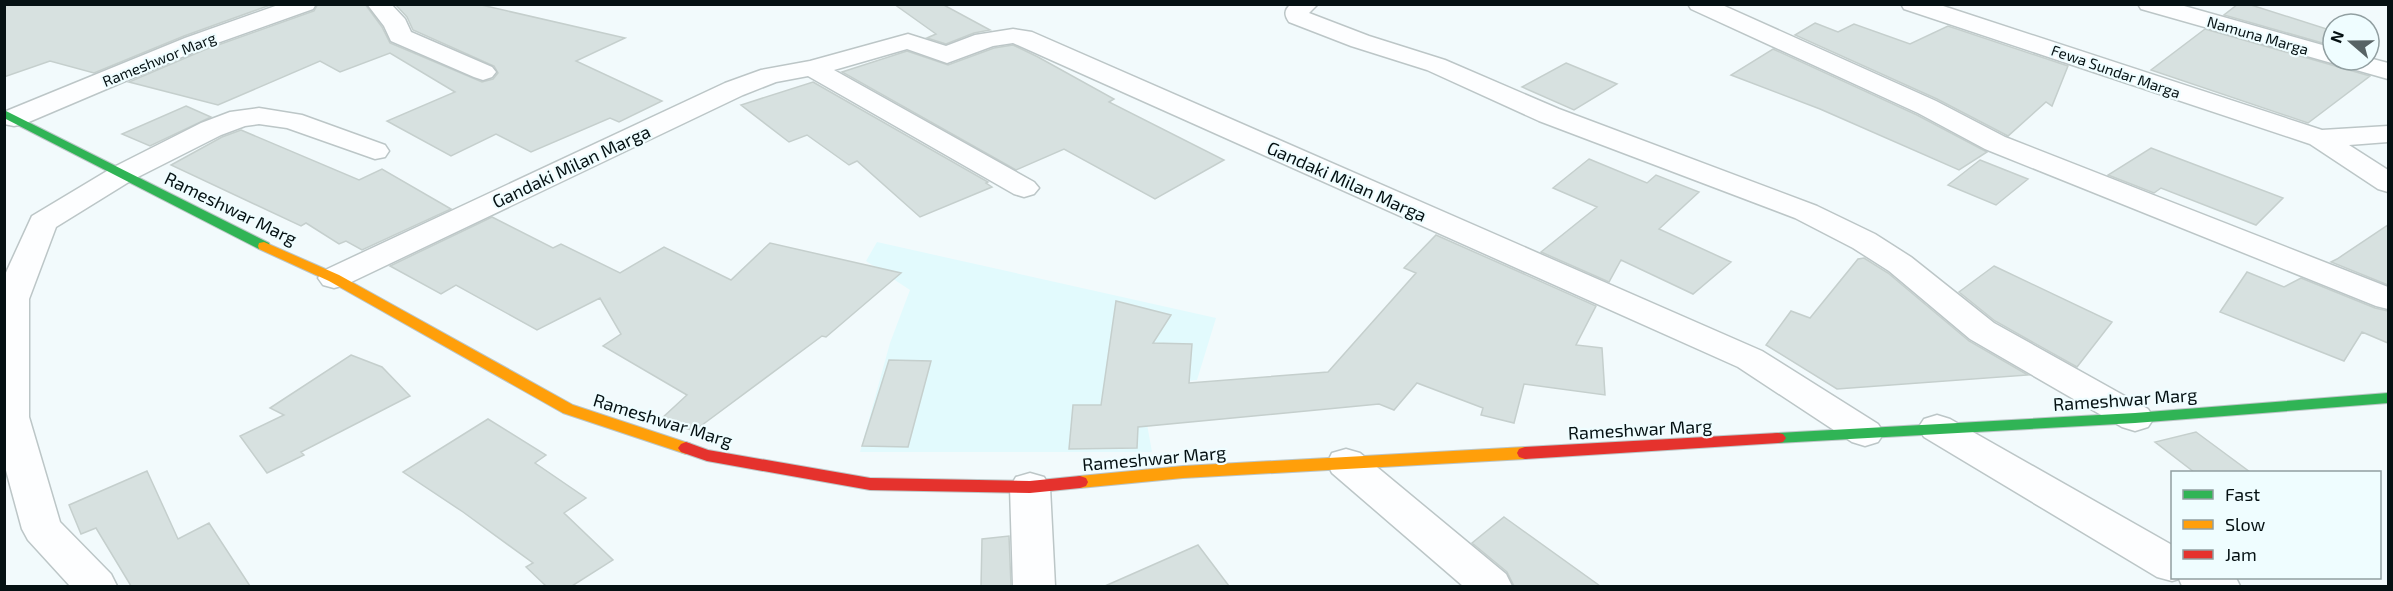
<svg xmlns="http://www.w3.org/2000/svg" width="2393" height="591" font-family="'Exo 2',sans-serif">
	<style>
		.built { fill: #e2fafd }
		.building { fill: #d7e1e0; stroke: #c5cfcd; stroke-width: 1.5 }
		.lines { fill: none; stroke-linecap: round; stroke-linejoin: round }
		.street-casing { stroke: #bcc6c7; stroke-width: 3 }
		.fast-casing { stroke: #bcc6c7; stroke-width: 2 }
		.slow-casing { stroke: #bcc6c7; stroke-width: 2 }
		.jam-casing { stroke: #bcc6c7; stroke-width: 2 }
		.street { fill: #fdfeff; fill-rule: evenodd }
		.fast { fill: #30b455; fill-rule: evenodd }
		.slow { fill: #ff9f0a; fill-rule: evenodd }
		.jam { fill: #e5322d; fill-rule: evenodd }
		.labels { text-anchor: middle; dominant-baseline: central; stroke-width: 4.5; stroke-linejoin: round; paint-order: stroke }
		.far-street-label { font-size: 15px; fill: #051113; stroke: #effdff }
		.street-label { font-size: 18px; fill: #051113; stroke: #effdff }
	</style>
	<rect width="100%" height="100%" fill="#f2fafc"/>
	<path class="built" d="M877,242L1216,318L1197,380L1140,385L1152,452H860L890,343L910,290L866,261Z"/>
	<path class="building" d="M4,4H273L184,36L94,73L50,61L4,77Z
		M318,4H365L382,27L390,43L482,82L493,79L498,73L494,66L413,30L407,17L395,4H477L625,38L576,61L662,101L619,122L610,118L531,152L496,134L451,156L387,121L455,92L390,53L340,72L320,61L218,105L129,82L204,50L314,11Z
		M894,4H942L990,30L974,33L946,44L927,38L936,34Z
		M2238,4H2248L2333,31V46L2224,15Z
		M1815,23L1838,32L1854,24L1910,44L1948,26L2068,66L2052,106L2046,102L2008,136L1937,99L1795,35Z
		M2205,29L2370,76L2308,123L2151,70Z
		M1013,45L1038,57L1114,99L1109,102L1224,160L1155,199L1064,149L1016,170L842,72L907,51L948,65L994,48Z
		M1773,49L1917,115L1987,152L1959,170L1820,109L1731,75Z
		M1566,63L1617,84L1574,110L1522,87Z
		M813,82L988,182L986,183L992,187L920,217L857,161L849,165L807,135L789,142L741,105Z
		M186,106L211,117L150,146L122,134Z
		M241,130L359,180L382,169L451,209L362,250L346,241L339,244L306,223L301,226L171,165L222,137Z
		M2151,148L2283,198L2256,225L2161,188L2154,193L2108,175Z
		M1589,159L1647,183L1656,175L1699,192L1659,229L1731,262L1693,294L1621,260L1609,282L1541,252L1597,207L1553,188Z
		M1980,160L2028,179L1996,205L1948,185Z
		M492,217L553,248L561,244L620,273L664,247L731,280L770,243L901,273L826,337L822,336L694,431L660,420L687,395L603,346L621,334L600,298L537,330L456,285L441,294L390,266Z
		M2388,225V285L2331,262L2337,259Z
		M1436,235L1596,306L1576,345L1602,348L1605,395L1524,384L1514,423L1481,415L1483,408L1417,383L1394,410L1379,404L1138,427L1137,448L1069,449L1073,405H1101L1116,301L1171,315L1153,343L1192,344L1189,383L1328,372L1416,273L1404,268Z
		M1864,258L1888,273L1969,341L2028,375L1837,389L1766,345L1791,311L1810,318L1858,259Z
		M1994,266L2112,322L2077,367L1995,321L1959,292Z
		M2247,272L2284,287L2301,278L2375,308L2388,311V343L2362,332L2344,361L2220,312Z
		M351,355L382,367L410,396L301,452L304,455L267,473L240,436L284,415L270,408Z
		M889,360L931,361L908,447L862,446Z
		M488,419L546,455L535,463L586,498L564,513L613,560L572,586H546L526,567L533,563L463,512L403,472Z
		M2196,432L2250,472H2194L2155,442Z
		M147,471L178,539L209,523L250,586H131L96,528L81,534L69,505Z
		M1504,517L1600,586H1514L1507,572L1472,543Z
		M1009,536L1011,586H981L982,539Z
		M1198,545L1229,586H1105Z"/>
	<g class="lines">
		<g class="street-casing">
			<path id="street" d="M281,4H316L313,9L203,48L24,124L14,126L4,124V112L185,38Z
				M367,4H391L405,19L411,32L492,67L496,72L492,77L483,80L474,77L391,41L384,26Z
				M1291,4H1318L1309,13L1369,36L1445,60L1559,109L1817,206L1875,234L1911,257L1994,323L2148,409L2154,418L2148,427L2135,431L2122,427L1970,339L1889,271L1853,248L1795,218L1539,121L1427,70L1351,46L1289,22C1284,15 1284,10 1291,4Z
				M1688,4H1720L1936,101L2005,137L2388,287V309L2376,306L1985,149L1918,113L1691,9Z
				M1901,4H1937L2322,130L2388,126V142L2349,145L2388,170V192L2378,189L2310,144L1904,9Z
				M2138,4H2177L2333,48V60H2369V58L2388,63V79L2141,9Z
				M1013,29L1032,32L1762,351L1878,424L1884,433L1878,442L1865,446L1852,442L1738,367L1013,43L993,46L947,63L907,49L834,70L1034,182L1039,188L1034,194L1024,197L1014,194L808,76L776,82L743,95L345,285L334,288L323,285L318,278L323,271L725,83L761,70L810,61L908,34L946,46L975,35Z
				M259,108L302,115L385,145L389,151L385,157L375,159L287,128L259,124L245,126L221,135L132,180L56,227L29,299V417L60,522L111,574L117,586H70L28,540L22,529L4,463V277L32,216L112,168L201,123L230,112Z
				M1937,415L1950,419L2172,545V578H2236L2240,586H2182L2179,579L2172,581L2157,577L1924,437L1918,428L1924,419Z
				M1346,449L1360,453L1506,574L1512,586H1463L1332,473L1327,463L1332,453Z
				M1030,473L1044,477L1050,487L1055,586H1013L1010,487L1016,477Z"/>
		</g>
		<g class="fast-casing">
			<path id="fast" d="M4,110L269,243L270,246L269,249H259L4,118Z
				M2388,393V403L2135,423L1778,443L1773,442L1770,438L1773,434L1778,433L2135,413Z"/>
		</g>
		<g class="slow-casing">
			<path id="slow" d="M264,242L339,275L573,405L691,444L694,448L691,452L686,454L563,413L329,281L259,249L258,246L259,243Z
				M1525,447L1531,449L1533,453L1531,457L1525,459L1183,478L1080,488L1074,486L1072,482L1074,478L1080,476L1183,466Z"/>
		</g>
		<g class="jam-casing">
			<path id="jam" d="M1778,433L1783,434L1786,438L1783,442L1778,443L1525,459L1519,457L1517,453L1519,449L1525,447Z
				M686,442L708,450L870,478L1030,481L1080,476L1086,478L1088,482L1086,486L1080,488L1030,493L870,490L707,461L681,452L678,448L681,444Z"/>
		</g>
		<use href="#street" class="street"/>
		<use href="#fast" class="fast"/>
		<use href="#slow" class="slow"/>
		<use href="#jam" class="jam"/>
	</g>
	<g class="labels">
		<g class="far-street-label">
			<text transform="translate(2258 35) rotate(16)">Namuna Marga</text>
			<text transform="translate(159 59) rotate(-22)">Rameshwor Marg</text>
			<text transform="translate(2116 71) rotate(19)">Fewa Sundar Marga</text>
		</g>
		<g class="street-label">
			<text transform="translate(571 166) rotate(-25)">Gandaki Milan Marga</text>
			<text transform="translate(1347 181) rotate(24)">Gandaki Milan Marga</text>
			<text transform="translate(231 208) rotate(26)">Rameshwar Marg</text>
			<text transform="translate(2125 399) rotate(-4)">Rameshwar Marg</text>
			<text transform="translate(663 420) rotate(17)">Rameshwar Marg</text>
			<text transform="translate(1640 429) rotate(-3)">Rameshwar Marg</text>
			<text transform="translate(1154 458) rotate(-5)">Rameshwar Marg</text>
		</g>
	</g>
	<rect width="2393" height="591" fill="none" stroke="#051113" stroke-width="12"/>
	<rect x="2171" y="471" width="210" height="108" fill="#effdff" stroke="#919fa1" stroke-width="1.5"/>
	<rect x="2183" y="490" width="30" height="9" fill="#30b455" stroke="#919fa1" stroke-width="1.5"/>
	<text x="2225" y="501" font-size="18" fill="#051113">Fast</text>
	<rect x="2183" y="520" width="30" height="9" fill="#ff9f0a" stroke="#919fa1" stroke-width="1.5"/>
	<text x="2225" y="531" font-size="18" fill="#051113">Slow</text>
	<rect x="2183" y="550" width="30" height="9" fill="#e5322d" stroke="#919fa1" stroke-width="1.5"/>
	<text x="2225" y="561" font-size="18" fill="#051113">Jam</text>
	<g transform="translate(2351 42) rotate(290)"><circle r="28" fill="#effdff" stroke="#919fa1" stroke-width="1.5"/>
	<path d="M0-4.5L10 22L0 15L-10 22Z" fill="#586365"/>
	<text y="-9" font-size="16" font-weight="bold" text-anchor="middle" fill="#051113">N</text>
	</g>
</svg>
